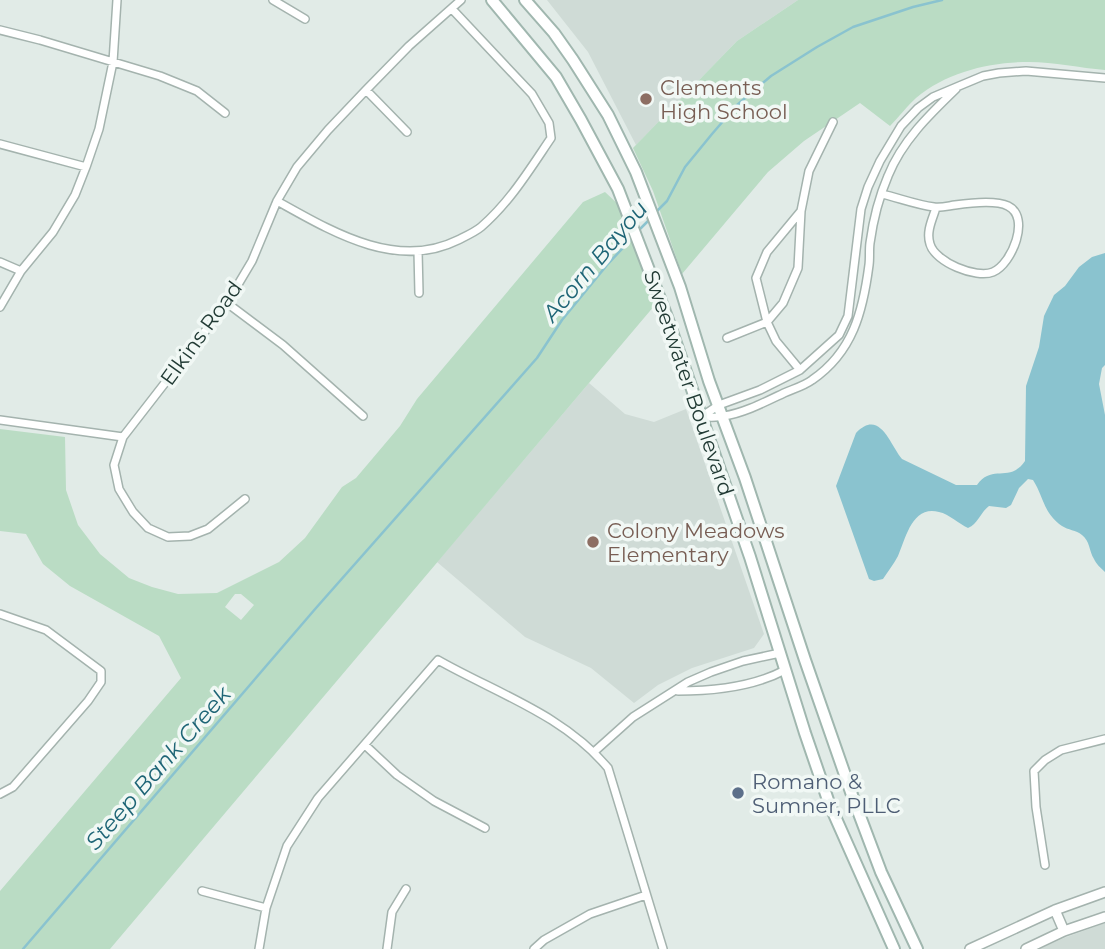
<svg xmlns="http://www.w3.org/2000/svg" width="1105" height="949" font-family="Montserrat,sans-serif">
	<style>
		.built { fill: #cfdbd6 }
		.green { fill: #badcc4; fill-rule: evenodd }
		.water { fill: #8ac3cf }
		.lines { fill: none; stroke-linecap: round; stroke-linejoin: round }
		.stream { stroke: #8ac3cf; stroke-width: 2.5 }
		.minor-casing { stroke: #a4b3ae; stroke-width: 10 }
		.tertiary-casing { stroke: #a4b3ae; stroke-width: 12 }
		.secondary-casing { stroke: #a0b7af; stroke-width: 14 }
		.minor { stroke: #fff; stroke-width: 7 }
		.tertiary { stroke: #fff; stroke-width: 9 }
		.secondary { stroke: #fff; stroke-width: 10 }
		.education-dot { fill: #8d6e63; stroke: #f1f8f5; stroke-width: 2.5 }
		.service-dot { fill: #5c6f8a; stroke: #f1f8f5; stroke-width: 2.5 }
		.labels { text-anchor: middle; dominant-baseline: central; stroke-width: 7; stroke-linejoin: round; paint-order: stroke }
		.education-label { font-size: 21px; fill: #785e54; stroke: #f1f8f5; text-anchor: start }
		.street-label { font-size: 21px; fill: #223b35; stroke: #f1f8f5 }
		.service-label { font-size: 21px; fill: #4e5e75; stroke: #f1f8f5; text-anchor: start }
		.water-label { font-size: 23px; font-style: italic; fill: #1e6576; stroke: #f1f8f5 }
	</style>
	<rect width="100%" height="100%" fill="#e1ebe7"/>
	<path class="built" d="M547,0H798L737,41L636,145L588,52Z
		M589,383L625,414L654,422L686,409L764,634L754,648L692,668L658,685L634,703L591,668L525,637L437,562Z
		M1105,923V949H1039L1064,938Z"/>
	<path class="green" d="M798,0H1105V70C1080,68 1054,62 1029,62C990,62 947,72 916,98C907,106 899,117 890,126L860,103L804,141L768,172L682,274L653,191L633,148L737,41Z
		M605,192L621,207L655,305L110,949H0V891L181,678L159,636L70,586L43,564L26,534L0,531V429L65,437L66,490L78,525L100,554L129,578L152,587L178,594L217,593L279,562L305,538L342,487L356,478L400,426L417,399L583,202ZM235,594H241L254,605L241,620L225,607Z"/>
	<path class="water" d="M1105,253V365L1102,368L1099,384L1105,415V572C1101,568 1096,564 1094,559C1089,551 1090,541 1082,535C1076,530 1068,530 1062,526C1043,513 1044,497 1033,480L1028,479L1019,488L1011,505L1006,508L989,506C979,514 979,523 968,528C959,524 949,514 939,512C912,505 906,538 898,556C894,564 888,571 883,579L874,581L869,579L836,486L856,433C880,408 890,445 902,459L956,485H977C993,463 1009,484 1025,461L1026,386L1039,347L1044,316L1054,295L1065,286L1079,267L1092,257Z"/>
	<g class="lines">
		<path class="stream" d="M656,212L667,201L685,167L712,134L737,105L771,76L817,47L853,27L913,7L942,0
			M637,232L650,219
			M23,949L316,608L537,358L562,320L607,265L633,237"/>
		<g class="minor-casing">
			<path id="minor" d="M273,0L305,19
				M0,30L40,40L160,76L197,91L225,113
				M366,90L407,132
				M0,144L86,167
				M882,194C899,198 917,205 934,207C941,208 948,206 955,205C969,203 996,200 1008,206C1031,217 1012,264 993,272C976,279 935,262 930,244C926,232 932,220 936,208
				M277,201C331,231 396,271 458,240C466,236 475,232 481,227C510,202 530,169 551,138L549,123L532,94L452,9
				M418,251L419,293
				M0,262L21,271
				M227,303L283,345L363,416
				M0,307L21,271L53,232L75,195L86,167L99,129L113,62L117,0
				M727,338L767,322L783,303L798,268L801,211
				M800,370L776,341L767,322L756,278L767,252L801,211L809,171L833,122
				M701,417L719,405L760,390L800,370L839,335L848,316L861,209L868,187L880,161L901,126L918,108L933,97L959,86L983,76L999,73L1026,71L1105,78
				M702,417C709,417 717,418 724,416C744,413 765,402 784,393C793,389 804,386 812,380C853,352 863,311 869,265C870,258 869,250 870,243C873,221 879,197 888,176C902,141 929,115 956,89
				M0,420L123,437
				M245,499L208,529L190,536L168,537L148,528L133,512L119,489L114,465L123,437L227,303L252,261L277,201L297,167L328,130L366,90L409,46L461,0
				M0,614L46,630L101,671V682L88,701L13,787L0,794
				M678,691C713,691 753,687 785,670
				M365,745L397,775L434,801L485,828
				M595,751L633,717L688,682L711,672L743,661L780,653
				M1045,865L1036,807L1034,771L1045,760L1061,750L1105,739
				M202,891L266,908
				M259,949L266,908L287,846L318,798L438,660C496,693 564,715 608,768L663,949
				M387,949L392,912L406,889
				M534,949L544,940L590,914L646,895"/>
		</g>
		<g class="tertiary-casing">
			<path id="tertiary" d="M1055,910L1064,931
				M970,949L1055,910L1105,892
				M1026,949L1064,931L1105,917"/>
		</g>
		<g class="secondary-casing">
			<path id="secondary" d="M492,0L556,77L581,120L618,189L667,317L750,557L805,733L829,803L894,949
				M525,0L554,33L573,60L608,115L636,172L680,287L709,381L745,478L805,660L852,795L881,872L917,949"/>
		</g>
		<use href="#minor" class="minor"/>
		<use href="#tertiary" class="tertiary"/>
		<use href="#secondary" class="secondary"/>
	</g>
	<g class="education-dot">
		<circle cx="646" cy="99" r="7"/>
		<circle cx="593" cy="542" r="7"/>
	</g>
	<circle class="service-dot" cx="738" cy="793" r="7"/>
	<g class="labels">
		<g class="education-label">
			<text x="660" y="87">Clements<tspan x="660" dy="24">High School</tspan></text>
			<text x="607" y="530">Colony Meadows<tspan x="607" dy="24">Elementary</tspan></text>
		</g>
		<g class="street-label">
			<text transform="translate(201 333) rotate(-54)">Elkins Road</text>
			<text transform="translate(689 383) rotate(71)">Sweetwater Boulevard</text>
		</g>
		<g class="service-label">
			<text x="752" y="781">Romano &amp;<tspan x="752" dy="24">Sumner, PLLC</tspan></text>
		</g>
		<g class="water-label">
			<text transform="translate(595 261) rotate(-50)">Acorn Bayou</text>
			<text transform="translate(158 768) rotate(-49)">Steep Bank Creek</text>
		</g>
	</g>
</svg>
